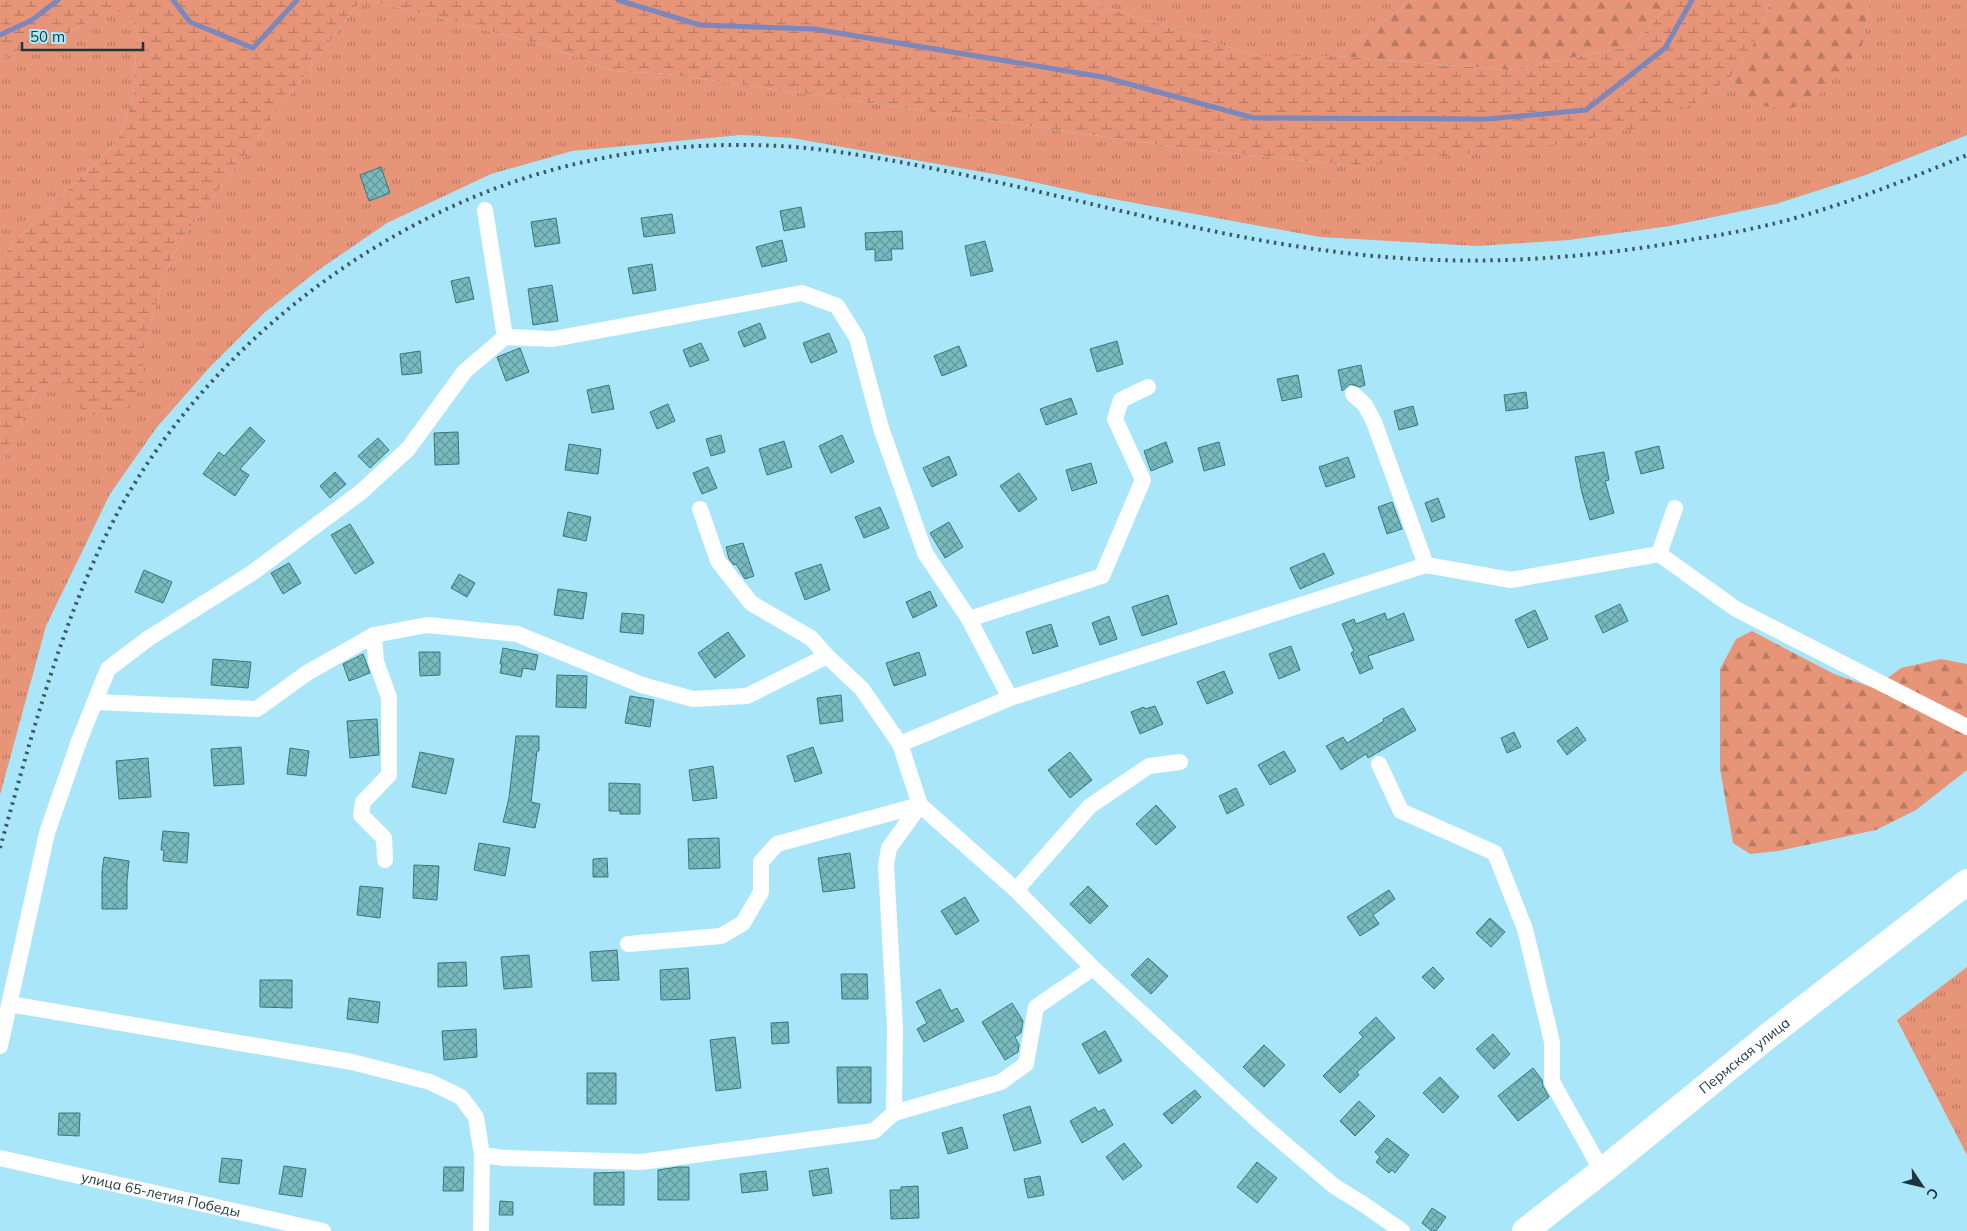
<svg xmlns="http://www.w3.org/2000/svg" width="1967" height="1231" font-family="Mulish,sans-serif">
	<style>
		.grass { fill: url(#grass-tufts) }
		.forest { fill: url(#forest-firs) }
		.wetland { fill: url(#wetland-marsh) }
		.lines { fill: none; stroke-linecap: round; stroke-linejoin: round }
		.stream { stroke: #7c87bb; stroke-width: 5 }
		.building { fill: url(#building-cross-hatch); stroke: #37797c }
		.minor { stroke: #fff; stroke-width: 16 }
		.primary { stroke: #fff; stroke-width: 26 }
		.rail { stroke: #3b5a64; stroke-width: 4; stroke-dasharray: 2.5 5; stroke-linecap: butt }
		.labels { text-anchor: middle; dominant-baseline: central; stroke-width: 4.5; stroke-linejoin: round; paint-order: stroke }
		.street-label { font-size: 14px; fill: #1d353d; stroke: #aae6f9 }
	</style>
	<defs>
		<pattern id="grass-tufts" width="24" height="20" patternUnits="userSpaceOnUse" patternTransform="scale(1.25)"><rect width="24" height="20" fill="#e69579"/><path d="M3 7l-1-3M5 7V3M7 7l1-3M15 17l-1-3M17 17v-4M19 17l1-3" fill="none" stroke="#ba7a64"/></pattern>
		<pattern id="forest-firs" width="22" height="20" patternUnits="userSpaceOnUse" patternTransform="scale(1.25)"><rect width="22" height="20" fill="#e69579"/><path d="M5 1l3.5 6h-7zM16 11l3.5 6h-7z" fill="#ba7a64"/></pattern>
		<pattern id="wetland-marsh" width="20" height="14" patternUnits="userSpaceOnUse" patternTransform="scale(1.25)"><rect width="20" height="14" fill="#e69579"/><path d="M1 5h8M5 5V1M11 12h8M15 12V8" fill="none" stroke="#ba7a64"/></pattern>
		<pattern id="building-cross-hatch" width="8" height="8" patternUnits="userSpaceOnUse" patternTransform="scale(1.25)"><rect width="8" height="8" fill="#78babd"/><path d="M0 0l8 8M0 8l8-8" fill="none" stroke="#62989b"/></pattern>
	</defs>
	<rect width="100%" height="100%" fill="#aae6f9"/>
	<path class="grass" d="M361,0H368L544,45L613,71L667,74L1198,150L1356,166L1697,102L1730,78L1754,104L1862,47L1870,0H1967V135L1863,176L1776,204L1670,226L1569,240L1477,246L1320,237L1097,196L1010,177L792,138L741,135L572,151L491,174L387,223L317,271L264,313L209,368L157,427L110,494L46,626L0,795V466L35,394L55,379L68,383L143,382V352L162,282L180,241Z
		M1084,0H1413L1336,56H1256Z
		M107,11H123L133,21L140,37L136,53L133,100L117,142L18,239L0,259V59L67,34Z
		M1967,967V1155L1897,1020Z"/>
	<path class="forest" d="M1413,0H1674L1632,46L1508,70L1336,56Z
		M1771,0H1870L1862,47L1817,97L1787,110L1754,104L1730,78L1754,43Z
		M1752,631L1834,674L1874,688L1901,668L1941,659L1967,664V770L1916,810L1876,830L1778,851L1750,854L1733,843L1720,769V669L1736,639Z"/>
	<path class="wetland" d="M0,0H361L180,241L162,282L143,352V382L131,404L116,415H84L68,383L55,379L35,394L0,466V259L18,239L117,142L133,100L136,53L140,37L133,21L123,12L107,11L67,34L0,59Z
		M368,0H1084L1256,56H1336L1508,70L1632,46L1674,0H1771L1754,43L1730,78L1697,102L1642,127L1568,143L1356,166L1198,150L667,74L613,71L544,45Z"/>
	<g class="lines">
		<path class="stream" d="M173,0L190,22L253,48L297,0
			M618,0L700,25L814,29L1103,77L1254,118L1487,119L1586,110L1665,48L1692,0
			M0,35L32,20L58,0"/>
	</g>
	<path class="building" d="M381,167L390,193L369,201L360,175Z
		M801,207L805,227L784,231L780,211Z
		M672,214L675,233L644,237L641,218Z
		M556,218L560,243L535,247L531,222Z
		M902,231L903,249H891L892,260L875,261V249L866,250L865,233Z
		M782,240L787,261L762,267L756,247Z
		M985,241L993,271L971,276L965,246Z
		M652,264L656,290L633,294L628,268Z
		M469,277L474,299L456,303L451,281Z
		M552,285L558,321L533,325L528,289Z
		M760,323L766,338L744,347L738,332Z
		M829,333L837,352L811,363L803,343Z
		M1117,341L1123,364L1097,372L1090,349Z
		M701,343L709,360L690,367L683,350Z
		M959,346L967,366L942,376L934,356Z
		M520,348L529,372L506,381L497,357Z
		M420,351L422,373L402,375L400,354Z
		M1361,365L1365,385L1360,387L1350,384L1342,391L1338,370Z
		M1298,375L1302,397L1282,401L1277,379Z
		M609,385L614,409L592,413L587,390Z
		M1526,392L1528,408L1506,411L1504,395Z
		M1071,398L1077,414L1046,425L1040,409Z
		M668,404L675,421L657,429L650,412Z
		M1413,406L1418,425L1399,430L1394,411Z
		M250,427L265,441L240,469L249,475L235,496L203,474L219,452L224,456Z
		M458,432L459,464L435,465L434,433Z
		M721,435L725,452L711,456L706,439Z
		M842,435L854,462L831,473L819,446Z
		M378,438L389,450L370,468L358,456Z
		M784,441L792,467L767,475L759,449Z
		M1166,442L1173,462L1151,471L1144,451Z
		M1219,442L1225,465L1204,471L1198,448Z
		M569,444L601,449L598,474L565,470Z
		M1659,446L1664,468L1641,474L1635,452Z
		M1604,452L1609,480L1605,481L1614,513L1590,520L1582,493L1575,457Z
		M949,456L957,475L932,487L923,468Z
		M1348,457L1355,477L1326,487L1319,467Z
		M1091,463L1097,483L1072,491L1066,470Z
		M708,467L717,488L702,494L693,473Z
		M335,472L346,484L330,498L320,486Z
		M1019,473L1037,499L1019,512L1000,486Z
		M1438,498L1445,517L1432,522L1425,503Z
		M1392,502L1402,529L1387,534L1378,507Z
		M880,507L889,528L864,538L855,517Z
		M568,512L591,517L586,541L563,536Z
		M949,522L963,547L945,558L930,533Z
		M350,524L374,563L355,574L331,535Z
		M743,543L754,576L745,579L736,564L734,565L729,559L726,547Z
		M1324,553L1334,574L1300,589L1290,568Z
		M289,563L301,583L283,594L271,573Z
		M821,564L830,590L805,600L795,573Z
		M144,570L172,582L163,603L135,592Z
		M459,574L475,583L467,597L451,588Z
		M558,589L587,593L583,619L554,615Z
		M930,591L937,606L913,618L906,602Z
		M1168,595L1177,624L1142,636L1132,607Z
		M1620,604L1628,621L1603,633L1595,616Z
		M1535,610L1548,639L1528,648L1515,620Z
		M622,613L644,615L643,634L620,632Z
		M1385,613L1387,620L1404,613L1414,640L1368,656L1373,668L1360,674L1351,653L1354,651L1342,624L1354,619L1356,624Z
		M1109,616L1117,639L1100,645L1092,623Z
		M1051,624L1058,646L1033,654L1026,632Z
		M728,632L745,656L715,678L698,653Z
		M1291,646L1300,670L1279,679L1269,654Z
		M503,648L538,655L535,670L523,668L521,677L500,673L502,664H500Z
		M419,652H440V675L420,676Z
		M919,652L926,675L894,686L886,663Z
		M363,654L370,673L349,681L343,664Z
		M213,659L251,662L248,688L211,685Z
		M1224,671L1233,693L1207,704L1197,682Z
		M557,675L587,676L586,708L556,707Z
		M841,695L843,721L820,724L817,698Z
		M630,696L654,700L650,727L625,723Z
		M1155,706L1163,724L1140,734L1131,712L1144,707L1145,709Z
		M1403,708L1416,730L1368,758L1366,754L1341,770L1326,746L1343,737L1347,743L1384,721L1383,719Z
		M377,719L379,755L350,758L347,721Z
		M1577,727L1586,740L1567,755L1557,741Z
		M1514,732L1521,747L1507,753L1501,738Z
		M516,736H539V751H537L531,802L540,804L535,828L503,822L509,798Z
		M241,747L244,784L214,786L211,749Z
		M813,747L822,773L795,782L787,756Z
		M290,748L309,751L306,776L287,774Z
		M1284,751L1296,771L1270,785L1258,765Z
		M420,752L454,759L446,794L412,787Z
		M1070,752L1092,780L1070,798L1048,770Z
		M148,758L151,797L119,799L116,761Z
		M713,766L717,798L693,801L689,770Z
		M609,783L640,784V814H620V811H609Z
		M1236,788L1244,805L1227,814L1219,796Z
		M1156,805L1176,827L1156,845L1136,824Z
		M163,831L189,833L187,863L163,861L164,850H161Z
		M719,838L720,868L689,869L688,839Z
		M479,843L510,848L505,876L474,870Z
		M850,853L855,888L823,892L818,858Z
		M104,857L129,861L127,881V909H102V872Z
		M607,858L608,877H593V859Z
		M414,865L439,866L437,900L413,898Z
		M360,886L383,888L380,918L357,915Z
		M1088,886L1108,906L1090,924L1070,904Z
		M1389,890L1395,899L1373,915L1379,924L1360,936L1347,917Z
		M965,897L979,921L956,935L941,911Z
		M1490,918L1505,932L1491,947L1476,933Z
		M617,950L619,980L592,981L590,952Z
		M529,955L532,987L504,989L501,957Z
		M1148,958L1168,976L1151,994L1131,975Z
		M466,962L467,986L438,987V963Z
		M1433,967L1444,979L1434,989L1422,977Z
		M688,968L690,999L661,1000L660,970Z
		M841,974H867L868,999H842Z
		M260,980H292V1008L260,1007Z
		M940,989L951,1011L957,1008L964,1021L924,1042L917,1029L927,1023L916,1002Z
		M349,998L380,1002L378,1023L347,1019Z
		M1012,1003L1023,1021L1021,1033L1015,1037L1019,1045L1018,1052L1005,1060L982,1022Z
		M1376,1017L1395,1038L1357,1072L1359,1075L1340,1093L1323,1076L1363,1037L1359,1033Z
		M788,1022L789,1043L772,1044L771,1023Z
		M476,1029L477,1057L444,1060L442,1031Z
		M1105,1031L1122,1061L1099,1074L1082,1044Z
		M1493,1034L1510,1054L1494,1069L1476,1049Z
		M735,1037L741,1088L716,1091L710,1040Z
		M1264,1045L1285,1065L1264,1087L1243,1067Z
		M837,1067H871V1103H838Z
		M1533,1068L1542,1080L1543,1086L1549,1097L1518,1121L1498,1096Z
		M587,1073H616V1104H587Z
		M1440,1077L1459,1097L1443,1113L1423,1093Z
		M1195,1090L1201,1097L1172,1124L1163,1114Z
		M1359,1101L1375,1116L1355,1136L1340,1121Z
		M1030,1106L1041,1143L1014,1151L1003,1115Z
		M1095,1107L1098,1112L1104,1109L1113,1125L1082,1143L1070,1121Z
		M59,1113H80L79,1136L58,1135Z
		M962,1127L968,1148L948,1154L942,1133Z
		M1387,1138L1409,1155L1395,1173L1392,1170L1389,1173L1376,1162L1380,1157L1375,1152Z
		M1124,1143L1142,1166L1123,1180L1106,1157Z
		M222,1158L242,1160L239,1184L219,1182Z
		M1257,1162L1277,1178L1257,1203L1237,1187Z
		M284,1166L306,1169L302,1197L279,1194Z
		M444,1167H464L463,1191H443Z
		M678,1167H689V1200H658V1170Z
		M828,1168L832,1193L813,1196L809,1171Z
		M766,1171L768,1190L742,1193L740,1174Z
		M624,1172V1205H594V1173Z
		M1040,1176L1044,1195L1028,1198L1024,1179Z
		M918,1186L919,1218L891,1219L890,1190H901V1187Z
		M500,1201L513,1202V1215H499Z
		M1432,1208L1446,1217L1436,1231H1432L1422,1223Z"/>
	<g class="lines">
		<g class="minor">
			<path d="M505,337L553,339L802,293L837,306L857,338L881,428L925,553L969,619L1010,698"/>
			<path d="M1353,394L1365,405L1374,422L1426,565"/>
			<path d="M700,509L718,561L751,603L811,638L827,656L862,689L900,744L920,805L1016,890L1093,968L1258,1121L1334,1186L1363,1204L1402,1231"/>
			<path d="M1659,554L1736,609L1967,727"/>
			<path d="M969,619L1102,576L1143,480L1115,419L1121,400L1148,387"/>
			<path d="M374,635L376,662L389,697V775L363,802L361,815L384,838L385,860"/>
			<path d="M95,702L257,709L307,673L374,635L427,625L517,634L642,685L693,699L747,696L827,656"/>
			<path d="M900,744L1010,698L1426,565L1511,580L1659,554L1675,508"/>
			<path d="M1379,764L1401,811L1495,853L1525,929L1552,1042V1082L1602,1171"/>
			<path d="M920,805L889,848L886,865L895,1027L894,1113L1001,1082L1026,1064L1036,1007L1093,968"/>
			<path d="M1016,890L1090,806L1149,766L1180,762"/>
			<path d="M628,944L721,936L743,923L761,892V862L777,844L920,805"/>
			<path d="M9,1004L352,1062L430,1082L461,1097L476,1117L482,1155L505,1158L641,1162L874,1131L894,1113"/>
			<path d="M0,1046L47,833L79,741L108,669L149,638L252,573L361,492L408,449L465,371L505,337L485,210"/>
			<path id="s1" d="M0,1158L323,1231"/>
			<path d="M481,1231L482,1155"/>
		</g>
		<path class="primary" id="s2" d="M1525,1231L1602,1171L1768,1036L1967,882"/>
		<path class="rail" d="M0,848C32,735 62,617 118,512C209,345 383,212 567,166C654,144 750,139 839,152C1027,179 1209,245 1399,258C1498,265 1598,257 1695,239C1727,234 1758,228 1788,220C1849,203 1909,179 1967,155"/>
	</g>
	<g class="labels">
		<g class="street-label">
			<text stroke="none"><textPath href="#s2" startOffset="281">Пермская улица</textPath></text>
			<text stroke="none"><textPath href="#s1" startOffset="165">улица 65-летия Победы</textPath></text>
		</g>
	</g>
	<g transform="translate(1922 1186) rotate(125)" stroke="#aae6f9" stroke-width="4" paint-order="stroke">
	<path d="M0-4L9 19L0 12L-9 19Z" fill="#1d353d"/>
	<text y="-8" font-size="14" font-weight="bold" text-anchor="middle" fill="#1d353d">С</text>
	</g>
	<path d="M22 42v8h121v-8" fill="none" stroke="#1d353d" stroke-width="2.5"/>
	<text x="30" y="42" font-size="15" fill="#1d353d" stroke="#aae6f9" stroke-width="4" paint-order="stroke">50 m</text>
</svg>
